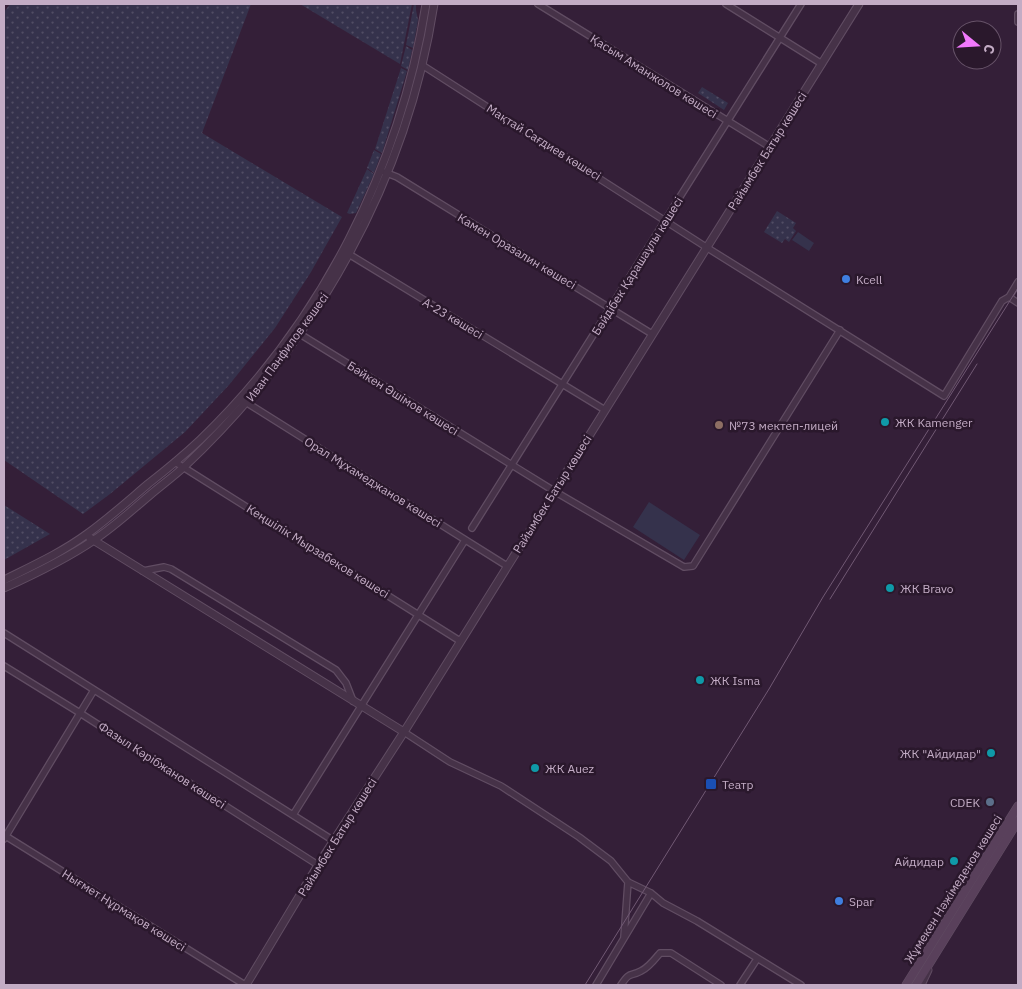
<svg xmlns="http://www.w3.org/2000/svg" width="1022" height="989" font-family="'IBM Plex Sans',sans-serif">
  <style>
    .green { fill: url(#green-dots) }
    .pitch { fill: #35324c }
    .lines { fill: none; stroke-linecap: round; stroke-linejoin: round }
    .minor-casing { stroke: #614d63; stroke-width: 8 }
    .tertiary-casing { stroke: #614d63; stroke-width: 9 }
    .secondary-casing { stroke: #614d63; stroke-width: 9 }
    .minor { stroke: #463248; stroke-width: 5.5 }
    .tertiary { stroke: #463248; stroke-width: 7 }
    .secondary { stroke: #59405b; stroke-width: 8 }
    .tram { stroke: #715974; stroke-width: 1 }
    .shop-dot { fill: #3f7fe0; stroke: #2a182c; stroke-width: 2 }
    .culture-dot { fill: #0f9aa8; stroke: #2a182c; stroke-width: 2 }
    .education-dot { fill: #8d6e63; stroke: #2a182c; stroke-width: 2 }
    .transit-dot { fill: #1a4fb4; stroke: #2a182c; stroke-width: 2 }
    .service-dot { fill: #5c6f8a; stroke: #2a182c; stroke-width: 2 }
    .labels { text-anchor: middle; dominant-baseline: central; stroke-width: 5; stroke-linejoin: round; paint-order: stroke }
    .street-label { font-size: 12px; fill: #c3acc5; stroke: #2a182c }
    .poi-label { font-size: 12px; fill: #c3acc5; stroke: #2a182c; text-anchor: start }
  </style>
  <defs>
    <pattern id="green-dots" width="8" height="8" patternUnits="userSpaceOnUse" patternTransform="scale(1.25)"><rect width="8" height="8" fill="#35324c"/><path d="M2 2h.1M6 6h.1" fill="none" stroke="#514d64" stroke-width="1.8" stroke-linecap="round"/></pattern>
  </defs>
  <rect width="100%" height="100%" fill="#341f38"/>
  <!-- green -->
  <path class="green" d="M 10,4 L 251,4 L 202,133 L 342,217 L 311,272 L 275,328 L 229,385 L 185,432 L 110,494 L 83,514 L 4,460 L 4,12 Z
    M 300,4 L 412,4 L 400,64 Z
    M 414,4 L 416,4 L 416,10 L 418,20 L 413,48 L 406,45 Z
    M 406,46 L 412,50 L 408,70 L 401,66 Z
    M 401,68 L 407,71 L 382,153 L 375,149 Z
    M 702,87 L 728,103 L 724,110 L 698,93 Z
    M 374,150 L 381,154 L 374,173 L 367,168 Z
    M 367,169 L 374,174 L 356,213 L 350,214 L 347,213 Z
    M 777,211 L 796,223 L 793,228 L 796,231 L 789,242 L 785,239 L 782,243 L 764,232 Z
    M 4,505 L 50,534 L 4,560 Z"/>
  <!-- pitch -->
  <path class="pitch" d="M 798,232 L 814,243 L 809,251 L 792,240 Z
    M 649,502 L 700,535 L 684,560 L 633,527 Z"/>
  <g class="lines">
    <defs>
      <path id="minor" d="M 538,4 L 770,147
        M 726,4 L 822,64
        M 1018,14 L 1018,22
        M 422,65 L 706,247 L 944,396 L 1002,301 L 1009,297 L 1018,282
        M 384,172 L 397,177 L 652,334
        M 347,253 L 605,410
        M 1009,297 L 1018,303
        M 295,331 L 554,491 L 684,567 L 693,566 L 840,330
        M 244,401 L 507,566
        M 175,462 L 460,641
        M 472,528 L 801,4
        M 143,571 L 164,567 L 171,569 L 336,670 L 346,683 L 353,701
        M 4,633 L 334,841
        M 4,666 L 80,713 L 318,865
        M 404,732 L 450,762 L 501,786 L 579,837 L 611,861 L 628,882 L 651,893 L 663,903 L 697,921 L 801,985
        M 293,815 L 465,540
        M 4,835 L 245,985
        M 4,839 L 94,690
        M 624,937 L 628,882
        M 596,985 L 651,893
        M 621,985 C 630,971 630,977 641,971 C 648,968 655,959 660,953 L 671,953 L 721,985
        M 740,985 L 757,959"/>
      <path id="tertiary" d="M 90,538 L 404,732
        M 4,580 C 32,566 61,553 87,534 C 108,519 128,501 148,484 C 166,470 184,455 200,440 C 321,324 400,168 426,4
        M 4,588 C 35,574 66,559 94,540 C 114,527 132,510 150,495 C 162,485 174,476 185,466 C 315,343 407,181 434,4
        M 246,985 L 318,865 L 404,732 L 859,4
        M 921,985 L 928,970"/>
      <path id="secondary" d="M 906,985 L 1018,806
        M 916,985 L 1018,821"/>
    </defs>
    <!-- minor casing -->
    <use href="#minor" class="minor-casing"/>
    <!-- tertiary casing -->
    <use href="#tertiary" class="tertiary-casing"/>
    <!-- secondary casing -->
    <use href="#secondary" class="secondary-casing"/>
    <!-- minor -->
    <use href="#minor" class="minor"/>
    <!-- tertiary -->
    <use href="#tertiary" class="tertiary"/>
    <!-- secondary -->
    <use href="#secondary" class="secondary"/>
    <!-- tram -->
    <path class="tram" d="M 830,599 L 977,364
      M 585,985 L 769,689 L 823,597 L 1018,288"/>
  </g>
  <!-- markers -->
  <g class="shop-dot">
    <circle cx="846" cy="279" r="5"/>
    <circle cx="839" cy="901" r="5"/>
  </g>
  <g class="culture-dot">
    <circle cx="885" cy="422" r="5"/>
    <circle cx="890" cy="588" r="5"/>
    <circle cx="700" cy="680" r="5"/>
    <circle cx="991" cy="753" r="5"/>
    <circle cx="535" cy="768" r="5"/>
    <circle cx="954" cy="861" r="5"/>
  </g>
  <circle class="education-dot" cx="719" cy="425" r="5"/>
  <rect class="transit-dot" x="705" y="778" width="12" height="12" rx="2.5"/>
  <circle class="service-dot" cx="990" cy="802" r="5"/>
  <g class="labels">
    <!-- street labels -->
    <g class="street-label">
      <text transform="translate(654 76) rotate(32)">Қасым Аманжолов көшесі</text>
      <text transform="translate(544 142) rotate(32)">Мақтай Сағдиев көшесі</text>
      <text transform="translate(767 151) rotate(-58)">Райымбек Батыр көшесі</text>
      <text transform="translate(517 251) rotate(31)">Камен Оразалин көшесі</text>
      <text transform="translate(637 266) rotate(-58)">Бәйдібек Қарашаұлы көшесі</text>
      <text transform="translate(453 318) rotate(31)">А-23 көшесі</text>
      <text transform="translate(287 347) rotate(-54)">Иван Панфилов көшесі</text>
      <text transform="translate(403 398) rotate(32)">Бәйкен Әшімов көшесі</text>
      <text transform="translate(373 482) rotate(32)">Орал Мұхамеджанов көшесі</text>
      <text transform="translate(552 494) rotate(-58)">Райымбек Батыр көшесі</text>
      <text transform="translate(318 551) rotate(32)">Кеңшілік Мырзабеков көшесі</text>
      <text transform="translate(162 765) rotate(33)">Фазыл Кәрібжанов көшесі</text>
      <text transform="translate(337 837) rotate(-58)">Райымбек Батыр көшесі</text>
      <text transform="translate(953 889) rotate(-58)">Жұмекен Нәжімеденов көшесі</text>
      <text transform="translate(124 910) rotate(32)">Нығмет Нұрмақов көшесі</text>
    </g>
    <!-- poi labels -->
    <g class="poi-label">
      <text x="856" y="279">Kcell</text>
      <text x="895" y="422">ЖК Kamenger</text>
      <text x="729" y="425">№73 мектеп-лицей</text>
      <text x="900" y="588">ЖК Bravo</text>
      <text x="710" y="680">ЖК Isma</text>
      <text x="981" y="753" text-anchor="end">ЖК "Айдидар"</text>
      <text x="545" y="768">ЖК Auez</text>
      <text x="722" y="784">Театр</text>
      <text x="980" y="802" text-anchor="end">CDEK</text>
      <text x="944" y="861" text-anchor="end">Айдидар</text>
      <text x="849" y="901">Spar</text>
    </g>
  </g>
  <!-- border -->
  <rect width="1022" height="989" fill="none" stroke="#c3acc5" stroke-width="10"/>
  <!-- north arrow -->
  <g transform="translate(977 45) rotate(108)"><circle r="24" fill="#2a182c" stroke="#675369"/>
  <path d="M0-4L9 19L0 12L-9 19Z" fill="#f279fd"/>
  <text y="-8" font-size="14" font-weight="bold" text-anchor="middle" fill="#c3acc5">С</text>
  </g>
</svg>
